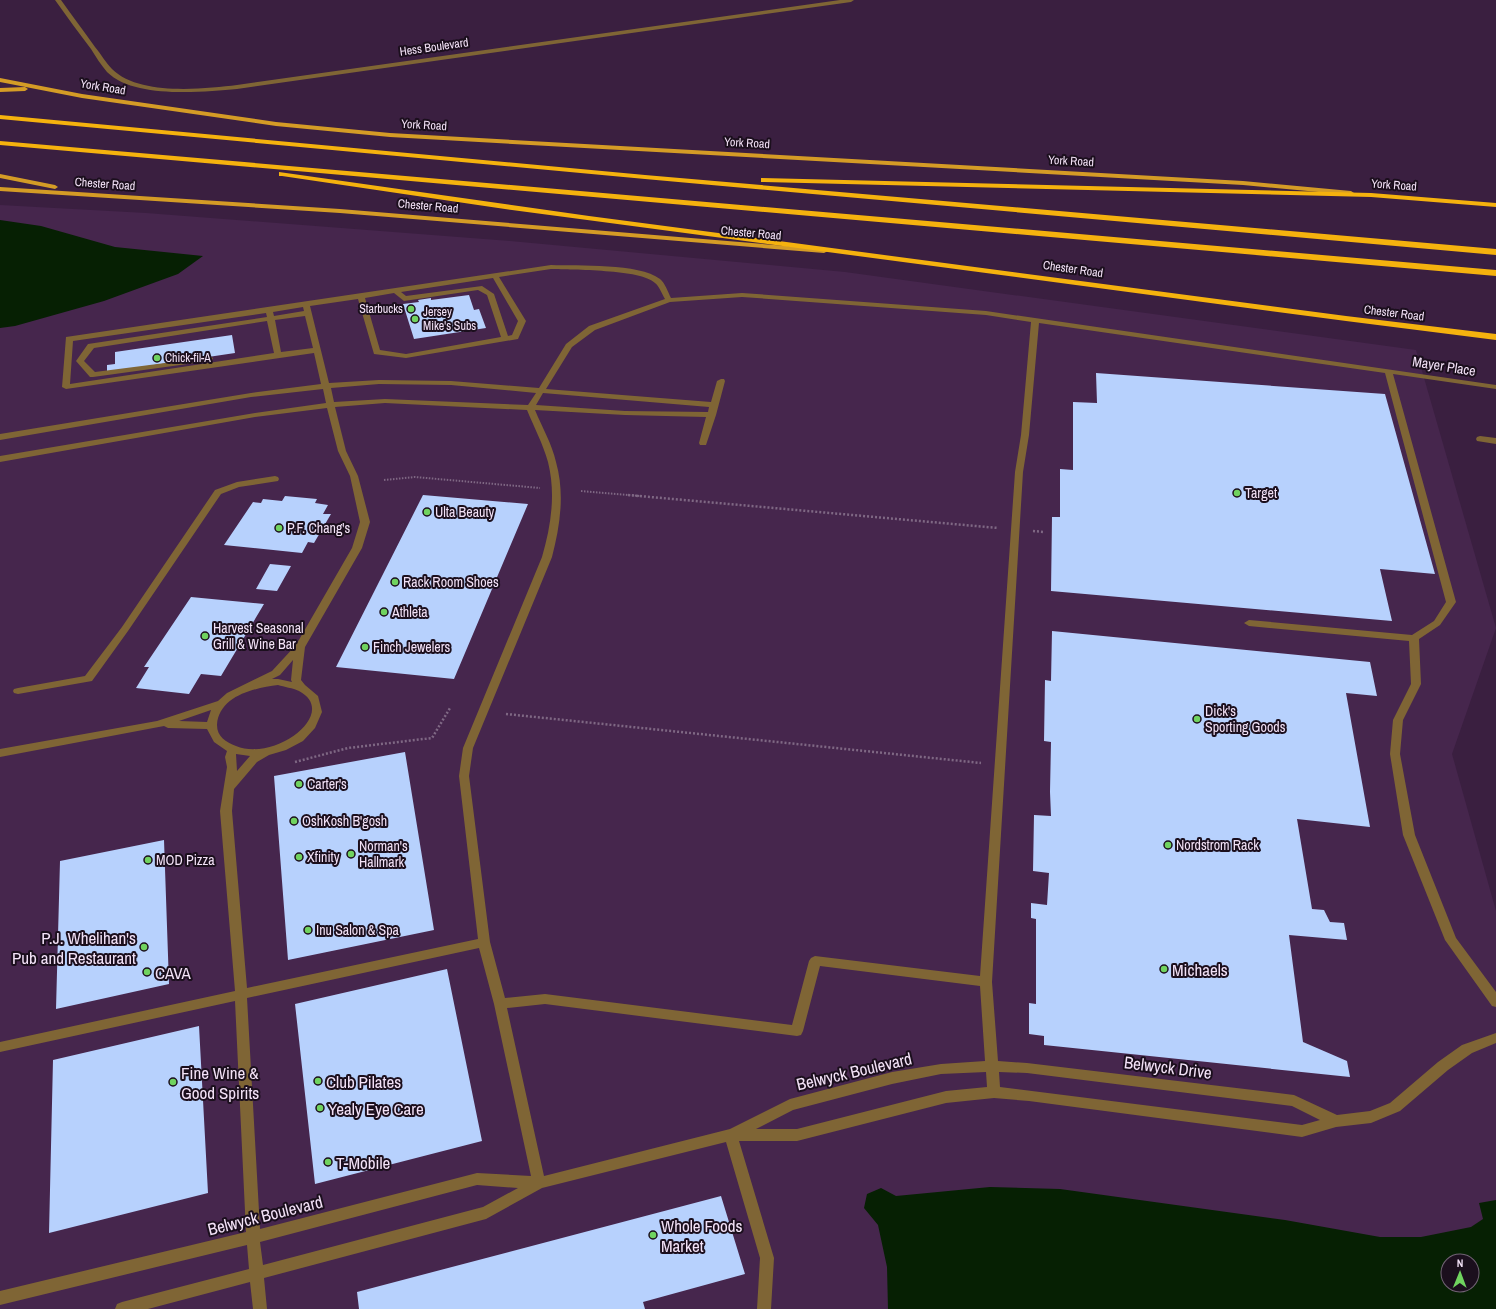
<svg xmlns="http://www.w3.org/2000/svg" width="1496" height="1309" font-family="'Archivo Narrow',sans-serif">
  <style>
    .built { fill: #46264d; fill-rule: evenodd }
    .water { fill: #062003; fill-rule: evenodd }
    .building { fill: #b7d1fd }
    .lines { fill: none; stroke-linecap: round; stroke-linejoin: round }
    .path-far1 { stroke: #7f6884; stroke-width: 2; stroke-dasharray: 1.5 1.5; stroke-linecap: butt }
    .path { stroke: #7f6884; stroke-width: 2.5; stroke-dasharray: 2 2; stroke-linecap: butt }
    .minor { fill: #7f6535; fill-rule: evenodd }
    .major { fill: #d49c26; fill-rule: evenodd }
    .highway { fill: #f5b20e; fill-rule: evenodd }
    .poi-dot { fill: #70d35f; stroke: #1b0f1d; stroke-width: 1.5 }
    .labels { text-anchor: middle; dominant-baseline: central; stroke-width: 4; stroke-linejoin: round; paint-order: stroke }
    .far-street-label { font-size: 12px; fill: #f3e2f7; stroke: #1b0f1d }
    .far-poi-label { font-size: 12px; fill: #f3e2f7; stroke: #1b0f1d; text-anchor: start }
    .street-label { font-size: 14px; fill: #f3e2f7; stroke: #1b0f1d }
    .poi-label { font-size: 14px; fill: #f3e2f7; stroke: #1b0f1d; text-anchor: start }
    .near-poi-label { font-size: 17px; fill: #f3e2f7; stroke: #1b0f1d; text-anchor: start }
    .near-street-label { font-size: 17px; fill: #f3e2f7; stroke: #1b0f1d }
  </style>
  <rect width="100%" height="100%" fill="#3a1f40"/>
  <!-- built -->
  <path class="built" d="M 0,205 L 146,213 L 510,241 L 845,272 L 1416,350 L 1496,628 L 1452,754 L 1496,911 L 1496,1309 L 0,1309 ZM 1448,1261 L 1472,1261 L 1472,1285 L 1448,1285 Z"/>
  <!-- water -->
  <path class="water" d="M 0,220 L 41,226 L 115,247 L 203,256 L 178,274 L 104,301 L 15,326 L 0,328 Z
    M 990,1187 L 1060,1189 L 1285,1220 L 1380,1237 L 1421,1237 L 1471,1227 L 1483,1219 L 1479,1203 L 1496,1200 L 1496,1309 L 888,1309 L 887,1267 L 878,1225 L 864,1208 L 867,1194 L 881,1188 L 896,1196 ZM 1448,1261 L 1472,1261 L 1472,1285 L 1448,1285 Z"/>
  <!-- building -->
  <path class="building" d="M 469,295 L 474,310 L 479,309 L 486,328 L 414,339 L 403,304 L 419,302 L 418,300 L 431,298 L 431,300 Z
    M 232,335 L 235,353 L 107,372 L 107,365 L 115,364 L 115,352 Z
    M 1096,373 L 1385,394 L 1435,574 L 1380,569 L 1392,621 L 1051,591 L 1052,517 L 1060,517 L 1060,469 L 1073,470 L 1073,402 L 1097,403 Z
    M 423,495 L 528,504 L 454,679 L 336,667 Z
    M 285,496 L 317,499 L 315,503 L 328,505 L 323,514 L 331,514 L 314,543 L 308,542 L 302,553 L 224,545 L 253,502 L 261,503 L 263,499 L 282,501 Z
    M 270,564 L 291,566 L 277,591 L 256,589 Z
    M 191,597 L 264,604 L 221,676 L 201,674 L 189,694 L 136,688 L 149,667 L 144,667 Z
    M 1052,631 L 1370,662 L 1377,696 L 1346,693 L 1370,827 L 1297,819 L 1312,909 L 1324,910 L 1330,922 L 1344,923 L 1347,940 L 1289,935 L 1303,1042 L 1347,1061 L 1350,1077 L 1044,1045 L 1044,1036 L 1029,1034 L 1029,1003 L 1036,1004 L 1036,919 L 1031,918 L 1031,903 L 1047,905 L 1049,873 L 1033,871 L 1034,815 L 1051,816 L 1050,792 L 1051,742 L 1044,741 L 1045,680 L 1051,681 Z
    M 405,752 L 434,930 L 288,960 L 274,776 Z
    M 164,840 L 169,984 L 56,1009 L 60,861 Z
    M 447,969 L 482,1141 L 315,1184 L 295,1004 Z
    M 199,1026 L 208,1193 L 49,1233 L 53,1060 Z
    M 721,1196 L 745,1274 L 643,1302 L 645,1309 L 359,1309 L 357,1292 Z"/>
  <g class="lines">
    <!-- path-far1 -->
    <path class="path-far1" d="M 384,480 L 415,477 L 540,488
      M 581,491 L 640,496"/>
    <!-- path -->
    <path class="path" d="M 628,495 L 998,528
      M 1033,531 L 1044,532
      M 506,714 L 981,763
      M 295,762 L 348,748 L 432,738 L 450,708"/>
    <!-- minor -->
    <path class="minor" d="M 55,0 L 61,0 C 72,16 84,31 95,47 C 101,54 106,63 112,69 C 139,96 203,89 237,85 L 840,0 L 854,0 L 851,2 L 237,89 C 202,92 134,99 107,72 C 101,65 96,57 91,49 C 79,33 67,17 55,0 Z
      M 551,265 C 578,266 639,263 660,279 C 665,283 668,292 671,298 L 742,293 L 986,311 L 1496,385 L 1496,389 L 1393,374 L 1456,602 L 1440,625 L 1419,639 L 1421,684 L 1403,720 L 1400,754 L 1415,835 L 1456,938 L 1496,992 L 1496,1007 L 1492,1006 L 1445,940 L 1403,835 L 1390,754 L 1393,720 L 1411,684 L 1409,641 L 1249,626 L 1244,623 L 1249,620 L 1412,635 L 1434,621 L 1446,602 L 1385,373 L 1039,323 L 1029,435 L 1023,472 L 992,982 L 998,1061 L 1027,1063 L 1294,1095 L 1337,1115 L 1370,1111 L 1390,1103 L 1438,1062 L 1462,1045 L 1496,1033 L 1496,1043 L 1472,1053 L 1448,1070 L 1400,1111 L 1371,1123 L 1336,1127 L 1302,1137 L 1029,1101 L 994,1098 L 946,1103 L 797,1141 L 739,1141 L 774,1258 L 771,1309 L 757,1309 L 760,1258 L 726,1142 L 542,1188 L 486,1219 L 264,1278 L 267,1309 L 253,1309 L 250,1282 L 148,1309 L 115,1309 L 117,1304 L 122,1302 L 249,1269 L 247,1245 L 0,1305 L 0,1291 L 246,1232 L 235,1001 L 0,1052 L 0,1042 L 235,991 L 220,811 L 227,767 L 225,757 L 227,751 L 214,742 L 207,729 L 168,728 L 164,726 L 0,757 L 0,749 L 157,721 L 218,701 L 227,693 L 272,671 L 296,645 L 352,548 L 360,522 L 350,476 L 338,451 L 327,408 L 255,417 L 0,462 L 0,456 L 255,413 L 326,403 L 323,389 L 251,397 L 0,440 L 0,434 L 251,393 L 321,384 L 314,353 L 66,389 L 62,387 L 66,337 ZM 551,269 C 572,270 641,269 655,283 C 659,286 662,294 665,299 L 589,326 L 566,344 L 539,388 L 451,381 L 379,380 L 329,383 L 310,306 L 358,299 L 374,354 L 406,358 L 518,339 L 526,321 L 499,277 ZM 493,278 L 518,321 L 512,335 L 508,336 L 494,294 L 482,286 L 406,296 L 401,292 ZM 478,290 L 487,295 L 501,337 L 406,354 L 380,350 L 365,298 L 394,293 L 404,301 ZM 742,297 L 986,315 L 1031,322 L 1021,435 L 1015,472 L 980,976 L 815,956 L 811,958 L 809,961 L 792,1025 L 545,994 L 505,998 L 490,942 L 469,776 L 473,748 L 552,557 C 560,526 565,494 556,462 C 552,444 542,427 535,410 L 625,415 L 706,417 L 699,443 L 700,445 L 706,445 L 716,415 L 725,381 L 724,379 L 721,379 L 717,381 L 711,402 L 546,389 L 572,347 L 595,330 L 670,302 ZM 303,307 L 304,311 L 274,316 L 273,312 ZM 266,313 L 267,317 L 88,344 L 76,361 L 90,377 L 93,377 L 209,361 L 213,359 L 212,357 L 95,372 L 84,361 L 94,348 L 267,321 L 274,353 L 70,384 L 73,341 ZM 305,316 L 313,348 L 281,352 L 275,320 ZM 379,384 L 451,385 L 536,393 L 528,405 L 385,399 L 334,402 L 331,388 ZM 543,393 L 709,407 L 708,412 L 625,411 L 536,405 ZM 385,403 L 527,410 C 534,427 543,444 548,462 C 556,494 551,526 542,557 L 463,748 L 459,776 L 478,939 L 247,988 L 232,811 L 234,789 L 257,762 L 269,755 L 286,750 L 303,741 L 315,728 L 322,712 L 318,696 L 305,685 L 301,680 L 305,647 L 362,548 L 370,522 L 358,476 L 346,451 L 335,407 ZM 293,660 L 291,680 L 292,682 L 278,679 L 272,679 L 280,675 ZM 278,685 C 284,687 293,688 299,691 C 340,713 275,762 236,746 C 226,742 217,737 217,725 C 219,696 254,688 278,685 ZM 211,710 L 207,722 L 179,721 ZM 236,754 L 250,756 L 237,771 ZM 479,948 L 494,1004 L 531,1176 L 477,1173 L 260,1229 L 247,998 ZM 820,966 L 980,986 L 985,1061 L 941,1064 L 892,1072 L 790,1099 L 730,1129 L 544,1176 L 507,1008 L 545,1004 L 797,1036 L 801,1035 L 803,1031 ZM 986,1072 L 987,1087 L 946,1091 L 797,1129 L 756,1129 L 793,1110 L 892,1084 L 941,1074 ZM 999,1072 L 1027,1073 L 1292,1106 L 1320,1120 L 1302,1125 L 1000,1087 ZM 477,1185 L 518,1188 L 483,1207 L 263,1265 L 260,1242 Z
      M 1480,436 L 1496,438 L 1496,444 L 1477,441 L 1476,439 L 1477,437 Z
      M 275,476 L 278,477 L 279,479 L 278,481 L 239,487 L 221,494 L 128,631 L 92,681 L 18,694 L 14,693 L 13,691 L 14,689 L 18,688 L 85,676 L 122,627 L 215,490 L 237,482 Z"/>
    <!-- major -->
    <path class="major" d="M 0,78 L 82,94 L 276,122 L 390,133 L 1243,181 L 1351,191 L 1354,193 L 1351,195 L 1243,185 L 390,137 L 276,126 L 82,98 L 0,82 Z
      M 0,88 L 25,87 L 28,89 L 25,91 L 0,92 Z
      M 0,174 L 55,185 L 58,187 L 55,189 L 0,178 Z
      M 0,187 L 340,209 L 824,249 L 828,251 L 824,253 L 340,213 L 0,191 Z"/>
    <!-- highway -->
    <path class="highway" d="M 0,115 L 645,175 L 1496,249 L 1496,255 L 645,179 L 0,119 Z
      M 0,141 L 1496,270 L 1496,276 L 0,145 Z
      M 279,172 L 589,216 L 1346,316 L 1496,334 L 1496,340 L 1346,321 L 512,210 L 282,176 L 279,176 Z
      M 761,178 L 1371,193 L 1496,203 L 1496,207 L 1371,197 L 764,182 L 761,182 Z"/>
  </g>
  <!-- markers -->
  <g class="poi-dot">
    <circle cx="411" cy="309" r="4"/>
    <circle cx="415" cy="319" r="4"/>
    <circle cx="157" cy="358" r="4"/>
    <circle cx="1237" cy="493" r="4"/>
    <circle cx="427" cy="512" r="4"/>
    <circle cx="279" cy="528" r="4"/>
    <circle cx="395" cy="582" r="4"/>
    <circle cx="384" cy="612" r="4"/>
    <circle cx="205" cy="636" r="4"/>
    <circle cx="365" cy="647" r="4"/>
    <circle cx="1197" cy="719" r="4"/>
    <circle cx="299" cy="784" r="4"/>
    <circle cx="294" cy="821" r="4"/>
    <circle cx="1168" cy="845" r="4"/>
    <circle cx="351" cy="854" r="4"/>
    <circle cx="299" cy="857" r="4"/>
    <circle cx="148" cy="860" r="4"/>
    <circle cx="308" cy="930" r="4"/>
    <circle cx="144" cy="947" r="4"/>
    <circle cx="1164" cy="969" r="4"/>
    <circle cx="147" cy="972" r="4"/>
    <circle cx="318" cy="1081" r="4"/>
    <circle cx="173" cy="1082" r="4"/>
    <circle cx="320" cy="1108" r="4"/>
    <circle cx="328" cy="1162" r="4"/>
    <circle cx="653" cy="1235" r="4"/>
  </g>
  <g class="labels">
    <!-- far-street labels -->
    <g class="far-street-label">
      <text transform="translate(434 47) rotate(-8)">Hess Boulevard</text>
      <text transform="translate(103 87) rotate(9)">York Road</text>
      <text transform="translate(424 125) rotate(3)">York Road</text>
      <text transform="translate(747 143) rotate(3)">York Road</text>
      <text transform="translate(1071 161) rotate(3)">York Road</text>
      <text transform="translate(105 184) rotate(4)">Chester Road</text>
      <text transform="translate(1394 185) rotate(4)">York Road</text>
      <text transform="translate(428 206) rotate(5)">Chester Road</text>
      <text transform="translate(751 233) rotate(5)">Chester Road</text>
      <text transform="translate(1073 269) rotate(8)">Chester Road</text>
      <text transform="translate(1394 313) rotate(7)">Chester Road</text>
    </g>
    <!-- far-poi labels -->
    <g class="far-poi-label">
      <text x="403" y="309" text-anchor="end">Starbucks</text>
      <text x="423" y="312">Jersey<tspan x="423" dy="14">Mike's Subs</tspan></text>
      <text x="165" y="358">Chick-fil-A</text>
    </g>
    <!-- street labels -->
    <g class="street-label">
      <text transform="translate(1444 366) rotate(9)">Mayer Place</text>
    </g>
    <!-- poi labels -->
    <g class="poi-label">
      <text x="1245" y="493">Target</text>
      <text x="435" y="512">Ulta Beauty</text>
      <text x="287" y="528">P.F. Chang's</text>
      <text x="403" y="582">Rack Room Shoes</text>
      <text x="392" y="612">Athleta</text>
      <text x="213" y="628">Harvest Seasonal<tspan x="213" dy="16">Grill &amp; Wine Bar</tspan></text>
      <text x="373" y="647">Finch Jewelers</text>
      <text x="1205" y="711">Dick's<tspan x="1205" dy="16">Sporting Goods</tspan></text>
      <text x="307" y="784">Carter's</text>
      <text x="302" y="821">OshKosh B'gosh</text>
      <text x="1176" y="845">Nordstrom Rack</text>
      <text x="359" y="846">Norman's<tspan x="359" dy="16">Hallmark</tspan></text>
      <text x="307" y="857">Xfinity</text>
      <text x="156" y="860">MOD Pizza</text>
      <text x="316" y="930">Inu Salon &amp; Spa</text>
    </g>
    <!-- near-poi labels -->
    <g class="near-poi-label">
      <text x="136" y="937" text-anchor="end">P.J. Whelihan's<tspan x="136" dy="20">Pub and Restaurant</tspan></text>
      <text x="1172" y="969">Michaels</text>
      <text x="155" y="972">CAVA</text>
      <text x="181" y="1072">Fine Wine &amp;<tspan x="181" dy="20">Good Spirits</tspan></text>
      <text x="326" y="1081">Club Pilates</text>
      <text x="328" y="1108">Yealy Eye Care</text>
      <text x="336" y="1162">T-Mobile</text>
      <text x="661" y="1225">Whole Foods<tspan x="661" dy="20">Market</tspan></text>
    </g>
    <!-- near-street labels -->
    <g class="near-street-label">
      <text transform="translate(1168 1067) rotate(7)">Belwyck Drive</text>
      <text transform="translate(854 1071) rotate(-13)">Belwyck Boulevard</text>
      <text transform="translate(265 1215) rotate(-14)">Belwyck Boulevard</text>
    </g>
  </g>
  <!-- north arrow -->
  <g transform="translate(1460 1273) rotate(1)"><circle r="19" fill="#1b0f1d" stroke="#716374"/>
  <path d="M0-3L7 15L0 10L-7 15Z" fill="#70d35f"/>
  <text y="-6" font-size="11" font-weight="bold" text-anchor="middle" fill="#f3e2f7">N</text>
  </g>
</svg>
